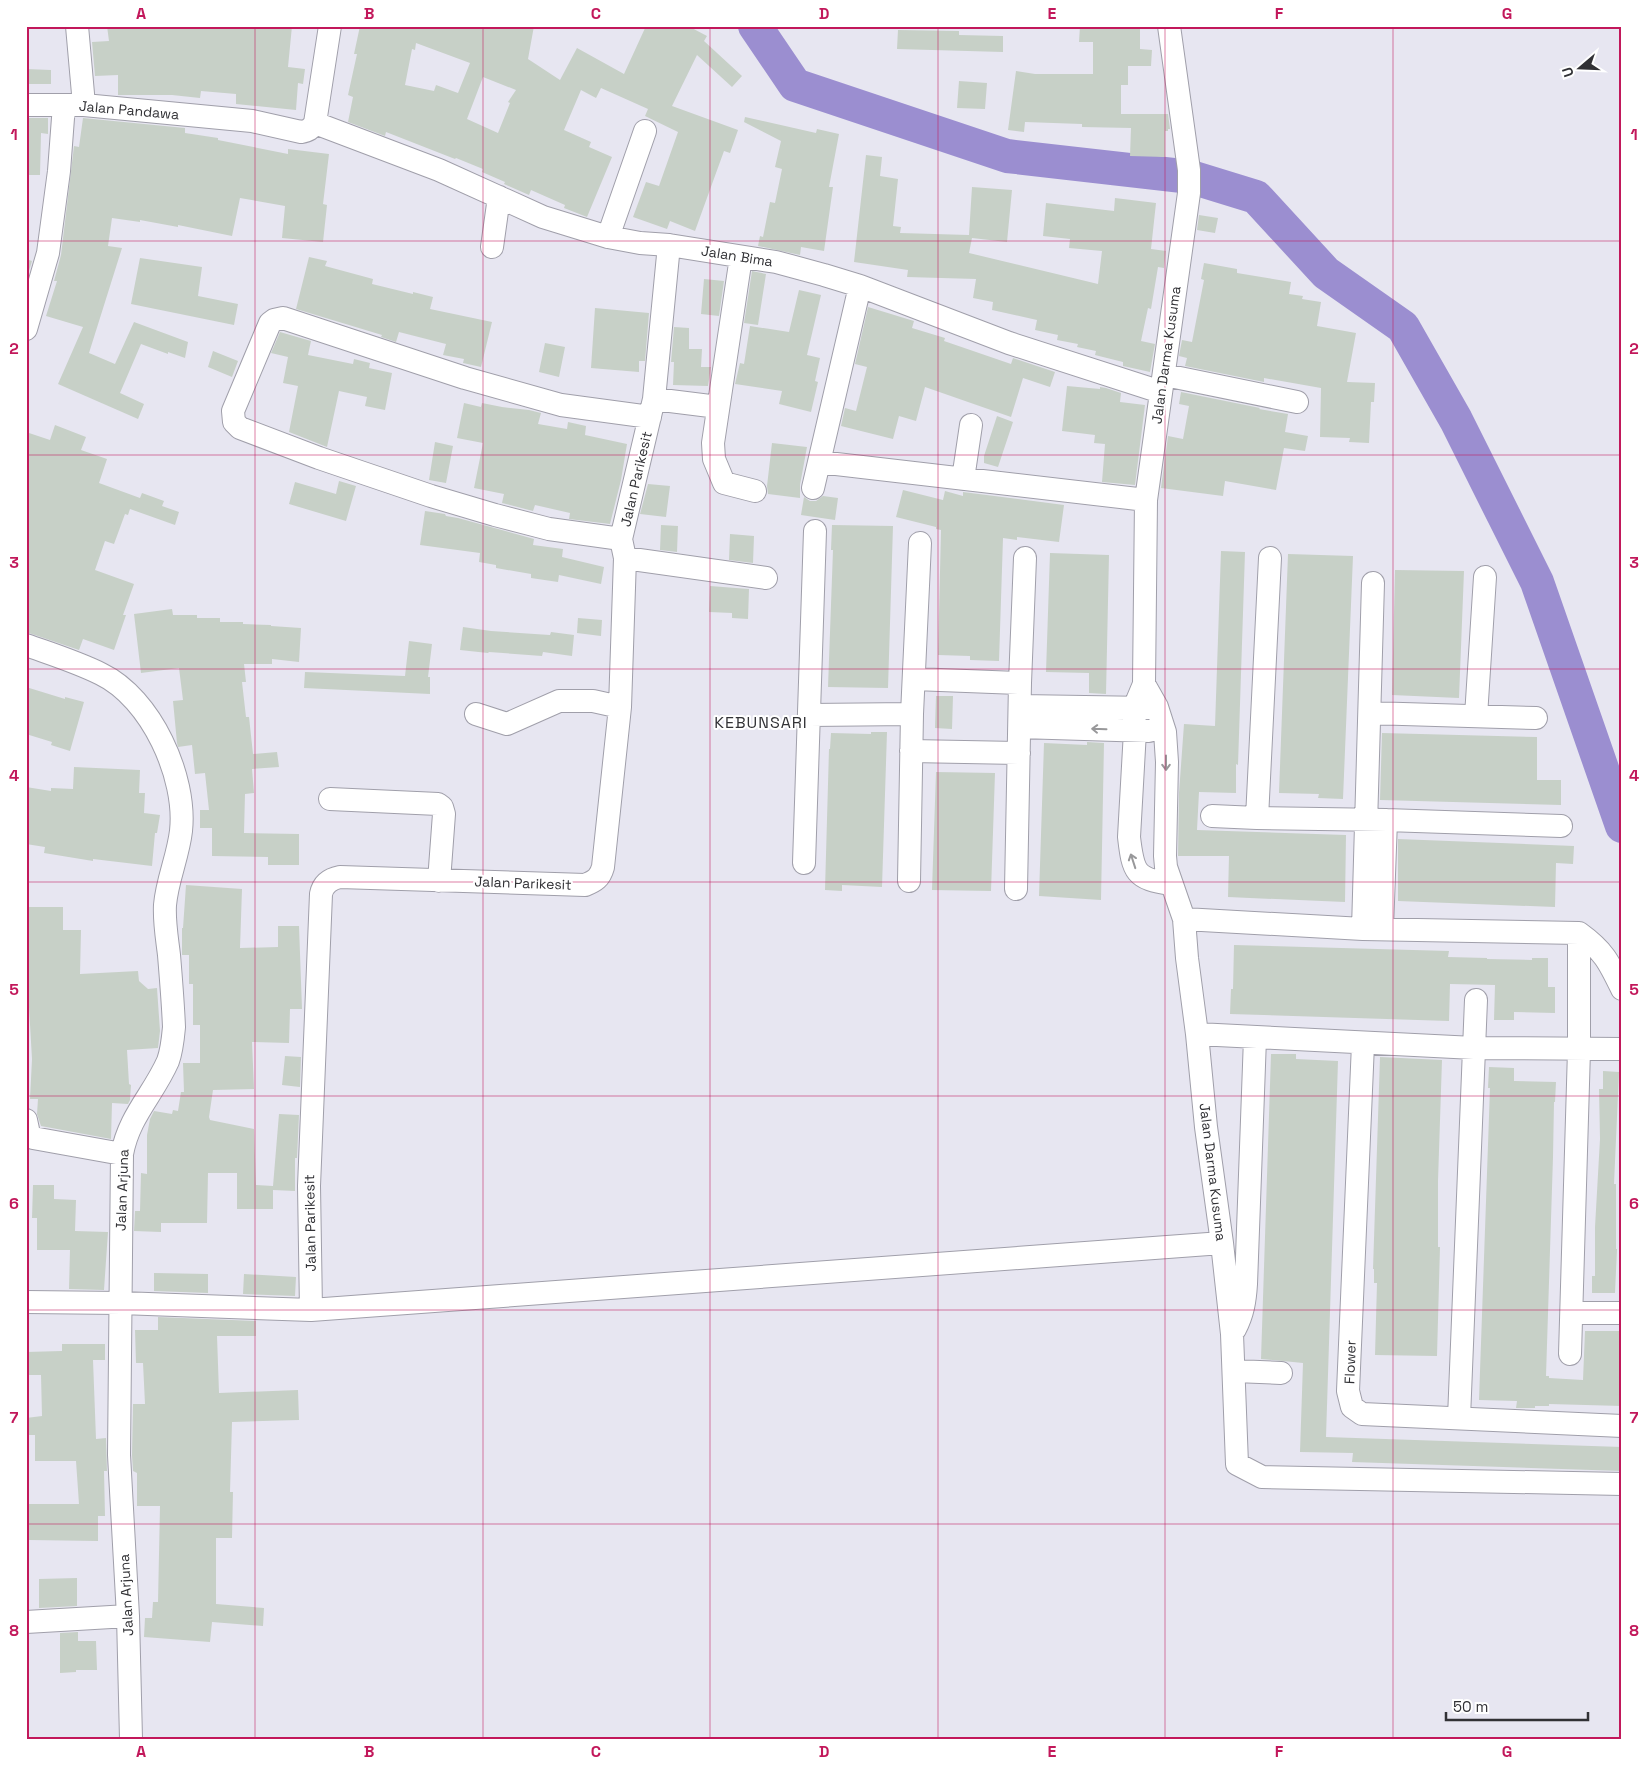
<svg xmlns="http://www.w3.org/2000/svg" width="1648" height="1765" font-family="'Space Grotesk',sans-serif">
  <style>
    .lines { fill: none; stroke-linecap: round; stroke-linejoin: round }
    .river { stroke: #9b8ed0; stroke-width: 34 }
    .building { fill: #c7d0c7; fill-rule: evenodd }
    .minor-casing { stroke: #a09faa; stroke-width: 24 }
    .minor { stroke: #fff; stroke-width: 22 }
    .oneway { stroke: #98989a }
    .grid { fill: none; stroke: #c2185b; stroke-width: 1; stroke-opacity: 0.55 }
    .labels { text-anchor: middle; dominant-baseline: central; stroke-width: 4; stroke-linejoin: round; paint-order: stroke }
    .street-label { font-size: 14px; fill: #313135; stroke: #fff }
    .quarter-label { font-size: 16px; letter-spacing: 1px; fill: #313135; stroke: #fff }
    .neatline { fill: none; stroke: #c2185b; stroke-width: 2 }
    .grid-label { font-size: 16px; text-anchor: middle; font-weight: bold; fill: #c2185b }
  </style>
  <rect width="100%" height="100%" fill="#e7e6f1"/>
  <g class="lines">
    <!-- river -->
    <path class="river" d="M 755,26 L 795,85 L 1007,156 L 1191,177 L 1256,197 L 1326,273 L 1403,327 L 1456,420 L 1537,582 L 1622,826"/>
  </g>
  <!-- building -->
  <path class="building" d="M 107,26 L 292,26 L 288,67 L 305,69 L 303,84 L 298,83 L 296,110 L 236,104 L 236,94 L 201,91 L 200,98 L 172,95 L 118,95 L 118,75 L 95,76 L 92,42 L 109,41 Z
    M 360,26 L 534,26 L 528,59 L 560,80 L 577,48 L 624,74 L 646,26 L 688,26 L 707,36 L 704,41 L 742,76 L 732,87 L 697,55 L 672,106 L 738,130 L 730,153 L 724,151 L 695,231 L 670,221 L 667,229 L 633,217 L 646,182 L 659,186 L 678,132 L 645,116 L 648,109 L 601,88 L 596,98 L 581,90 L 564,130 L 591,142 L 589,147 L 612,157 L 587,217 L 564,208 L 565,205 L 531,190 L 529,195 L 504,184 L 505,182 L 482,172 L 483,169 L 456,158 L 455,159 L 386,132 L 385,136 L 348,122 L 353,97 L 348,95 L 357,54 L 354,54 ZM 416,43 L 470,63 L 458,93 L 436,85 L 434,91 L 405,85 L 412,49 L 415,50 ZM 483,77 L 516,90 L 508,102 L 510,103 L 498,133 L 467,119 Z
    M 1080,26 L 1140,26 L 1140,49 L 1152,50 L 1151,66 L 1128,66 L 1128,85 L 1121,85 L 1121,114 L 1168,114 L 1170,129 L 1168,129 L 1168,131 L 1165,131 L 1165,157 L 1130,156 L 1131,128 L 1082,127 L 1082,124 L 1025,122 L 1024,132 L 1008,130 L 1016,71 L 1035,74 L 1093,74 L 1093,42 L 1079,42 Z
    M 898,30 L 959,31 L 959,35 L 1003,36 L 1003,52 L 897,49 Z
    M 26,69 L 51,70 L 51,84 L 26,84 Z
    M 959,81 L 987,83 L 985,109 L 957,108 Z
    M 745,117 L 816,133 L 817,129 L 839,134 L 829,187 L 833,187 L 824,251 L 801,247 L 800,255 L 758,246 L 760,236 L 763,237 L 770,202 L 775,203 L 782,169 L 775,167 L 781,141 L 744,122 Z
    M 26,118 L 48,118 L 48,134 L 41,133 L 40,175 L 26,175 Z
    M 83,118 L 185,128 L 185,133 L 218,138 L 218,140 L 288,154 L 288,149 L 329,154 L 323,204 L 327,205 L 323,242 L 282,238 L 285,206 L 240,198 L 232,236 L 178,225 L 178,227 L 140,220 L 140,222 L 112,218 L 108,246 L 122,248 L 89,353 L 115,364 L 134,322 L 188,342 L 185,358 L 168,352 L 168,354 L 141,344 L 120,393 L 144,404 L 138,419 L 58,384 L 83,327 L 46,316 L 57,281 L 54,281 L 61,255 L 74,146 L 79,147 Z
    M 866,155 L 882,157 L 880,176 L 898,179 L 893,226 L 901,227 L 900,233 L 969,235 L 972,187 L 1012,190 L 1007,242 L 972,238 L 969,253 L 1098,284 L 1102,251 L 1069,248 L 1070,239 L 1043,236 L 1046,203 L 1114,211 L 1115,198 L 1156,203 L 1151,249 L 1166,251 L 1164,268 L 1158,267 L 1151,309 L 1148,308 L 1141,341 L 1155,344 L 1150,372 L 1123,366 L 1123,362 L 1095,355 L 1096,351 L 1077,347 L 1078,344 L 1057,340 L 1058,335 L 1035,330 L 1037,320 L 992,310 L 993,302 L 973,298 L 976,279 L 907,277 L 908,270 L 854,262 Z
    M 1199,215 L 1218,218 L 1215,233 L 1197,230 Z
    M 309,257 L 327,261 L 325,266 L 373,279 L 372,284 L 413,294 L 413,292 L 433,297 L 430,309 L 492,322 L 481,367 L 463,363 L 464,359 L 443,355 L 446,344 L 399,332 L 396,342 L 381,337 L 382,335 L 296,309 Z
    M 140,258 L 202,267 L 198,296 L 238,304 L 234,325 L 131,304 Z
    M 26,259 L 32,261 L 28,274 L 26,274 Z
    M 1204,263 L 1237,269 L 1237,273 L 1291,282 L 1289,294 L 1303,296 L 1302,299 L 1321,302 L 1317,326 L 1356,333 L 1347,382 L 1375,383 L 1374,402 L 1371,402 L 1369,443 L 1349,442 L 1350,438 L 1320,437 L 1321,388 L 1264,378 L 1264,382 L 1185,366 L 1187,358 L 1179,356 L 1182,340 L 1192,342 L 1204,280 L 1201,279 Z
    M 752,271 L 766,274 L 758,325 L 744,323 Z
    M 704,279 L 724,281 L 719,316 L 701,314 Z
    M 799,290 L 821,295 L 807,355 L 820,358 L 815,381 L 818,382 L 811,412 L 779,404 L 782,391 L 735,384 L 740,363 L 744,364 L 750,326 L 789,332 Z
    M 868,307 L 914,321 L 912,328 L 945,338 L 944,341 L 1011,364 L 1013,358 L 1055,372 L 1050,387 L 1023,378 L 1011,417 L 925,387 L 916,421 L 899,416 L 893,439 L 841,426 L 845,408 L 856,411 L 867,367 L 855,364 Z
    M 595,308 L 649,313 L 645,361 L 639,361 L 639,372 L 591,368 Z
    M 674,327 L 689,328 L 689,349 L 702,349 L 701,367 L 711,367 L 708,386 L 673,385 L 674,362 L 671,362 Z
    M 280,332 L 311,341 L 308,355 L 353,364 L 354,359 L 370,363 L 369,368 L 392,373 L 385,410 L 365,406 L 367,397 L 339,391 L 327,447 L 289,432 L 298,386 L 283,383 L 288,357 L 271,353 Z
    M 545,343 L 565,347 L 559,377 L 539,372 Z
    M 213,351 L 238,361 L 232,377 L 208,367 Z
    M 1067,386 L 1100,389 L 1100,387 L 1106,388 L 1121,393 L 1120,402 L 1145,405 L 1135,485 L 1102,482 L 1105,444 L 1094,443 L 1095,435 L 1062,431 Z
    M 1181,392 L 1260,408 L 1259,409 L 1288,414 L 1285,432 L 1308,436 L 1305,451 L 1284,448 L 1276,490 L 1225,481 L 1223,496 L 1161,488 L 1168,436 L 1183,439 L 1189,406 L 1179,404 Z
    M 464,403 L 481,407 L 482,403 L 502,407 L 529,410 L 541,413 L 538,424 L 567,429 L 568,422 L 586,426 L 585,435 L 627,444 L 621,480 L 610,524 L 569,519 L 570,513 L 535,505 L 533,511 L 502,503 L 504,494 L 474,488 L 483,443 L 457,438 Z
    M 997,416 L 1013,422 L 998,467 L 984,463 L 984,456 Z
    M 55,425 L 86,437 L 81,450 L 107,459 L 99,483 L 140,498 L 142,493 L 164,501 L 162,506 L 179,512 L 175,525 L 130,509 L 128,515 L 125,514 L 114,544 L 105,541 L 95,570 L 134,584 L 123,615 L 126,615 L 114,650 L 83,639 L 79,650 L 26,632 L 26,432 L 50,440 Z
    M 435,442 L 453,446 L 446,483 L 429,480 Z
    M 772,443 L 807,447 L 800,485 L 800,498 L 768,494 L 767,486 Z
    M 339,481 L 356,486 L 346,521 L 289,504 L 295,482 L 336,494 Z
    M 648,484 L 670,486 L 666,517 L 640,514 Z
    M 903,490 L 943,500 L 945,491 L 963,496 L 963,492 L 1064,505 L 1059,542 L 1017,537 L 1017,540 L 1003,538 L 999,661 L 970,660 L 970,656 L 938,655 L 941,530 L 936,529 L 936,527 L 896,517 Z
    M 823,496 L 838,498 L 835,520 L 801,515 L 804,497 L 810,501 L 816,501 Z
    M 425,511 L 445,514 L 446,516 L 458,518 L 534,539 L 533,545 L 563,549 L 562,557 L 604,567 L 601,584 L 559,575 L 558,582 L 531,578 L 531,574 L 496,568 L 496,565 L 479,562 L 480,553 L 420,545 Z
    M 661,525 L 678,526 L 677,552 L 660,550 Z
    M 832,525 L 893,526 L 888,688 L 828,687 L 833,550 L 831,550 Z
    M 730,534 L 754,536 L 753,563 L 729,560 Z
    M 1221,551 L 1245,552 L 1238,765 L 1236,764 L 1236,793 L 1199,792 L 1197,830 L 1346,835 L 1345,902 L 1228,897 L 1229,856 L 1178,856 L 1179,793 L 1184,724 L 1215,726 Z
    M 1050,553 L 1109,555 L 1106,694 L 1089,693 L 1089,673 L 1046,672 Z
    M 1288,554 L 1353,556 L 1343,799 L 1318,798 L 1319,794 L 1279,793 Z
    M 1395,570 L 1464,571 L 1459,698 L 1392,695 Z
    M 710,586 L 749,589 L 748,619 L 732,618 L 732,613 L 709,612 Z
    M 172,609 L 173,615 L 197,615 L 197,618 L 220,618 L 220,622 L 243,622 L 243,624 L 271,625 L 271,626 L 301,628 L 299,662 L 272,659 L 272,664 L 244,664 L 246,682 L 242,682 L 246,717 L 249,717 L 253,754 L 277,752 L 279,767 L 252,769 L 254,793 L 245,794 L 244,833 L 299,834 L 299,865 L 268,865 L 268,857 L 212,856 L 212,828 L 200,828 L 200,810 L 209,810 L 205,773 L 195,774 L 192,745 L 178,747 L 177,743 L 173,701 L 183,700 L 179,668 L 141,673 L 134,614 Z
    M 578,618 L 602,620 L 601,636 L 577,633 Z
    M 463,627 L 491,631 L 550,635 L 551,632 L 574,635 L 572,656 L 543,652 L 542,656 L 489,652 L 488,653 L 460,650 Z
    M 409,641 L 432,644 L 428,677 L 430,677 L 430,694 L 304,688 L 305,672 L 405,676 Z
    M 26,687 L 65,699 L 65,697 L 84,702 L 70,751 L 51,745 L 52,742 L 26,734 Z
    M 936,696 L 953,696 L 952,729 L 935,728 Z
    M 871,732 L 887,732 L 882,887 L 842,885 L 842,891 L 825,890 L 829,749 L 830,749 L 831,733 L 871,734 Z
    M 1382,733 L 1537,737 L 1537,780 L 1561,780 L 1561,805 L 1380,800 Z
    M 1087,742 L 1104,743 L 1101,900 L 1039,896 L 1044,743 L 1087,745 Z
    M 74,767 L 140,770 L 139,793 L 145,793 L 144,813 L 160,815 L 157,833 L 155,833 L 152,866 L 93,859 L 93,861 L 44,853 L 45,847 L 26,844 L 26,787 L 51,791 L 51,788 L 73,789 Z
    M 936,772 L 995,773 L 991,891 L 932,890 Z
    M 1398,839 L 1574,846 L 1573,864 L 1556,863 L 1555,907 L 1398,901 Z
    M 186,885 L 242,889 L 240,948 L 278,947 L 278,926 L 299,926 L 302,1009 L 290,1009 L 289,1043 L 252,1042 L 254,1089 L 213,1090 L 209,1117 L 210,1120 L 254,1129 L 256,1185 L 273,1186 L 279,1114 L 299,1115 L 297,1158 L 295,1158 L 295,1191 L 273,1190 L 273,1209 L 237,1209 L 237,1173 L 208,1173 L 207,1223 L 161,1223 L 161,1232 L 134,1231 L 135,1211 L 140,1211 L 141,1173 L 147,1174 L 147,1135 L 150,1119 L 154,1111 L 172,1114 L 173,1110 L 178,1111 L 181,1092 L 184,1092 L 183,1063 L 200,1063 L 200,1025 L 193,1025 L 193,984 L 189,984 L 189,955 L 182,955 L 182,928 L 183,928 Z
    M 26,907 L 63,907 L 63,930 L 81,930 L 80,974 L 138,971 L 139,981 L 148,989 L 157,988 L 160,1031 L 158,1048 L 127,1050 L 129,1084 L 131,1085 L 130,1100 L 128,1104 L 112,1103 L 111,1139 L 41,1126 L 37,1114 L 38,1099 L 30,1099 L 32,1059 L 28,990 L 26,990 Z
    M 1234,945 L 1449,951 L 1448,957 L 1487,958 L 1487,959 L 1532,960 L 1532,958 L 1548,958 L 1548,987 L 1555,987 L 1555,1013 L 1514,1012 L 1514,1020 L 1494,1020 L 1495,985 L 1450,984 L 1449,1021 L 1230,1014 L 1231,989 L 1233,989 Z
    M 1271,1054 L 1296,1054 L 1296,1059 L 1338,1061 L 1326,1437 L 1622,1447 L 1622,1471 L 1352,1462 L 1353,1453 L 1300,1452 L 1303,1363 L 1261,1359 Z
    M 285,1056 L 301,1057 L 300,1087 L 282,1085 Z
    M 1380,1057 L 1442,1060 L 1438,1181 L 1438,1247 L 1440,1247 L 1437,1356 L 1375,1355 L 1377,1283 L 1374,1283 L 1374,1269 L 1373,1269 Z
    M 1489,1067 L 1514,1068 L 1514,1081 L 1556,1082 L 1555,1102 L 1554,1102 L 1553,1157 L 1546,1376 L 1549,1376 L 1549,1378 L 1583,1380 L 1585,1331 L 1622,1331 L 1622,1406 L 1549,1404 L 1549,1406 L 1535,1406 L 1535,1408 L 1516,1408 L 1517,1401 L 1479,1400 L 1490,1088 L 1488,1088 Z
    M 1603,1071 L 1619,1072 L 1614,1184 L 1616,1184 L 1616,1249 L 1617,1249 L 1615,1293 L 1592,1293 L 1592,1276 L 1595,1276 L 1595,1227 L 1600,1139 L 1599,1089 L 1603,1089 Z
    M 33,1185 L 54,1185 L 54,1199 L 76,1200 L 75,1231 L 108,1232 L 104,1290 L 69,1289 L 70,1250 L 37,1250 L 37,1218 L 32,1218 Z
    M 154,1273 L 208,1274 L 208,1293 L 154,1291 Z
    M 244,1274 L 296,1277 L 295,1296 L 243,1294 Z
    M 158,1317 L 256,1321 L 256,1336 L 217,1336 L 219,1393 L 298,1390 L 299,1420 L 232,1422 L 230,1492 L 233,1492 L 232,1538 L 216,1538 L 216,1604 L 264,1608 L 263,1626 L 212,1622 L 210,1642 L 144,1637 L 145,1618 L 152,1618 L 153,1602 L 158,1602 L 160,1506 L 137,1506 L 137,1473 L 133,1471 L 132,1455 L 133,1404 L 145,1404 L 143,1363 L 136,1363 L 135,1330 L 158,1330 Z
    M 62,1344 L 105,1344 L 105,1360 L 93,1360 L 96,1439 L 106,1438 L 107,1471 L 104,1471 L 105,1516 L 98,1516 L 98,1541 L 29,1540 L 29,1521 L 26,1521 L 26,1504 L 79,1504 L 76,1461 L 35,1461 L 35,1435 L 26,1435 L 26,1418 L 42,1416 L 41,1375 L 26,1375 L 26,1352 L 62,1351 Z
    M 77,1578 L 77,1606 L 39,1608 L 39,1579 Z
    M 78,1632 L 78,1641 L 96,1641 L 97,1670 L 76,1670 L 76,1672 L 60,1673 L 60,1633 Z"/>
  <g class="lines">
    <defs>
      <path id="minor" d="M 77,26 L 84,105
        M 1169,26 L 1189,170 L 1189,193 L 1146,500 L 1144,684 L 1134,708 L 1135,731 L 1129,837 C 1133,872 1135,879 1171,884
        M 26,105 L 84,105 L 252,121 L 301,132 C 308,131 311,129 315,123 L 330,26
        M 315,123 L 439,170 L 543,217 L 608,237 L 640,243 L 669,245 L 776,262 L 824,275 L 860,286 L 1009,343 L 1161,392
        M 608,237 L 645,131
        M 492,247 L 499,197
        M 741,257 L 713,443 L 714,459 L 724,483 L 755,491
        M 26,329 L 48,253 L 59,171 L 63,118 L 64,111 L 71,105
        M 1165,375 L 1297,402
        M 654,399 L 718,407
        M 819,462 L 1146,500
        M 963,479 L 971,425
        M 813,488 L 860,286
        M 621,539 L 549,529 L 495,515 L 431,496 L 319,458 L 240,428 L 234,422 L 233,411 L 270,323 L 274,320 L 283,318 L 465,378 L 561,405 L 650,417
        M 625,558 L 766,578
        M 1270,558 L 1257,818 L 1386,820 L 1561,826
        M 26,645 C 51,654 77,662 101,674 C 151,698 187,777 181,831 C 178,857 167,880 165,905 C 164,922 167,938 169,955 C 171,979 173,1003 174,1027 C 173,1038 172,1050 168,1061 C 153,1095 129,1116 122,1154 L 119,1455 L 128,1616 L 131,1739
        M 914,679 L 1020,683
        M 1144,684 L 1157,707 L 1165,732 L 1167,762 L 1165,856 L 1166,867 L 1184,919 L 1187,958 L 1197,1034 L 1206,1127 L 1222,1243 L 1232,1334 L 1237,1464 L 1262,1477 L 1622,1484
        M 1020,706 L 1149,708
        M 1370,713 L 1536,718
        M 476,714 L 507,724 L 559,701 L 593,701 L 620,707
        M 809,715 L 912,714
        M 1476,716 L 1485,577
        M 1020,727 L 1149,731
        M 911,751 L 1019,753
        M 330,799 L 438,804 L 442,807 L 444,814 L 439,881
        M 1212,816 L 1257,818
        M 804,863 L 815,531
        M 909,881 L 912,714 L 920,543
        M 1016,889 L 1020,683 L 1025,558
        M 1184,919 L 1363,929 L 1579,933 C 1604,951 1609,962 1622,989
        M 1363,929 L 1373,583
        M 1382,929 L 1386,820
        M 1197,1034 L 1474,1048 L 1622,1049
        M 1363,1044 L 1348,1391 L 1352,1407 L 1362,1414 L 1622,1426
        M 26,1120 L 29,1134 L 33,1138 L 122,1154
        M 26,1302 L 121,1303 L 311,1310 L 1222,1243
        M 311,1310 L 309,1186 L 321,894 C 323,884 330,879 340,877 L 585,885 C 595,881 600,878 603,867 L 620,707 L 625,558 L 621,539 L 654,399 L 669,245
        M 1572,1313 L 1622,1313
        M 1235,1329 C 1243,1314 1245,1300 1246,1284 L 1255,1038
        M 1570,1354 L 1579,1050 L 1579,933
        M 1235,1371 L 1281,1373
        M 1459,1418 L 1476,1000
        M 26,1622 L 128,1616"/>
    </defs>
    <!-- minor casing -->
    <use href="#minor" class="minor-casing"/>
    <!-- minor -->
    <use href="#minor" class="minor"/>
  </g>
  <!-- one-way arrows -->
  <defs><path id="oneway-shaft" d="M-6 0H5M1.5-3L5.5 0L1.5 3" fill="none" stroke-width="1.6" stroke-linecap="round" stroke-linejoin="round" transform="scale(1.25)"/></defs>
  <g class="oneway">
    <use href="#oneway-shaft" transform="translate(1099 729) rotate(-178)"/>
    <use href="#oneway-shaft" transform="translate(1166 763) rotate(90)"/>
    <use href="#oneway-shaft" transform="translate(1133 861) rotate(-108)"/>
  </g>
  <!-- grid -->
  <path class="grid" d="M 255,26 L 255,1739M 483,26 L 483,1739M 710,26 L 710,1739M 938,26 L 938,1739M 1165,26 L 1165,1739M 1393,26 L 1393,1739M 26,241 L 1622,241M 26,455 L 1622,455M 26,669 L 1622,669M 26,882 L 1622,882M 26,1096 L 1622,1096M 26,1310 L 1622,1310M 26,1524 L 1622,1524"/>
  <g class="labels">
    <!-- street labels -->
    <g class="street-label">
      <text transform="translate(129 110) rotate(5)">Jalan Pandawa</text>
      <text transform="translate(737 256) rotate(9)">Jalan Bima</text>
      <text transform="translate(1166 355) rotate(-82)">Jalan Darma Kusuma</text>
      <text transform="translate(636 479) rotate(-77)">Jalan Parikesit</text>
      <text transform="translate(523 883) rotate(2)">Jalan Parikesit</text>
      <text transform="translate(1213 1172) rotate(83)">Jalan Darma Kusuma</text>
      <text transform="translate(122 1190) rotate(-88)">Jalan Arjuna</text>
      <text transform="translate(310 1223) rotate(-91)">Jalan Parikesit</text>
      <text transform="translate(1350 1362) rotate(-88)">Flower</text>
      <text transform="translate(126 1595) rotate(-93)">Jalan Arjuna</text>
    </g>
    <!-- quarter labels -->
    <g class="quarter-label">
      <text x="761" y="722">KEBUNSARI</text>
    </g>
  </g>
  <!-- border -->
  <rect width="1648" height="1765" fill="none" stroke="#ffffff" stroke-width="55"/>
  <!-- north arrow -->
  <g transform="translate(1580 68) rotate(251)" stroke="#ffffff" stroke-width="4" paint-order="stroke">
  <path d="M0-4L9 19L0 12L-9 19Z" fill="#313135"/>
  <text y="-8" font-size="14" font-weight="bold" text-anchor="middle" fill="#313135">U</text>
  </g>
  <!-- scale -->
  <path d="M1446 1712v8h142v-8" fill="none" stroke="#313135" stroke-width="2.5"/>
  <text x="1453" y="1712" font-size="15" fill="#313135" stroke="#ffffff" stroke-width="4" paint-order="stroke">50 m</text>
  <rect x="28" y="28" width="1592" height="1710" class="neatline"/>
  <g class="grid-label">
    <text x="141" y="19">A</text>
    <text x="369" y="19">B</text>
    <text x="596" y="19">C</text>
    <text x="824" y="19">D</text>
    <text x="1052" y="19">E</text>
    <text x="1279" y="19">F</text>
    <text x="1507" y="19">G</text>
    <text x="14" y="140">1</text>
    <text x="1634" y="140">1</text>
    <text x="14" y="354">2</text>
    <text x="1634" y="354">2</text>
    <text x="14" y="568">3</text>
    <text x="1634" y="568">3</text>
    <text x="14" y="781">4</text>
    <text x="1634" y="781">4</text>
    <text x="14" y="995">5</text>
    <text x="1634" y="995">5</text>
    <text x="14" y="1209">6</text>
    <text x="1634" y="1209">6</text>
    <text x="14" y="1423">7</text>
    <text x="1634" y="1423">7</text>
    <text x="14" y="1636">8</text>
    <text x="1634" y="1636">8</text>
    <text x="141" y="1757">A</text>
    <text x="369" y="1757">B</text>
    <text x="596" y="1757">C</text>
    <text x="824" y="1757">D</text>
    <text x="1052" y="1757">E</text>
    <text x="1279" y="1757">F</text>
    <text x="1507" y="1757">G</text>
  </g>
</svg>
